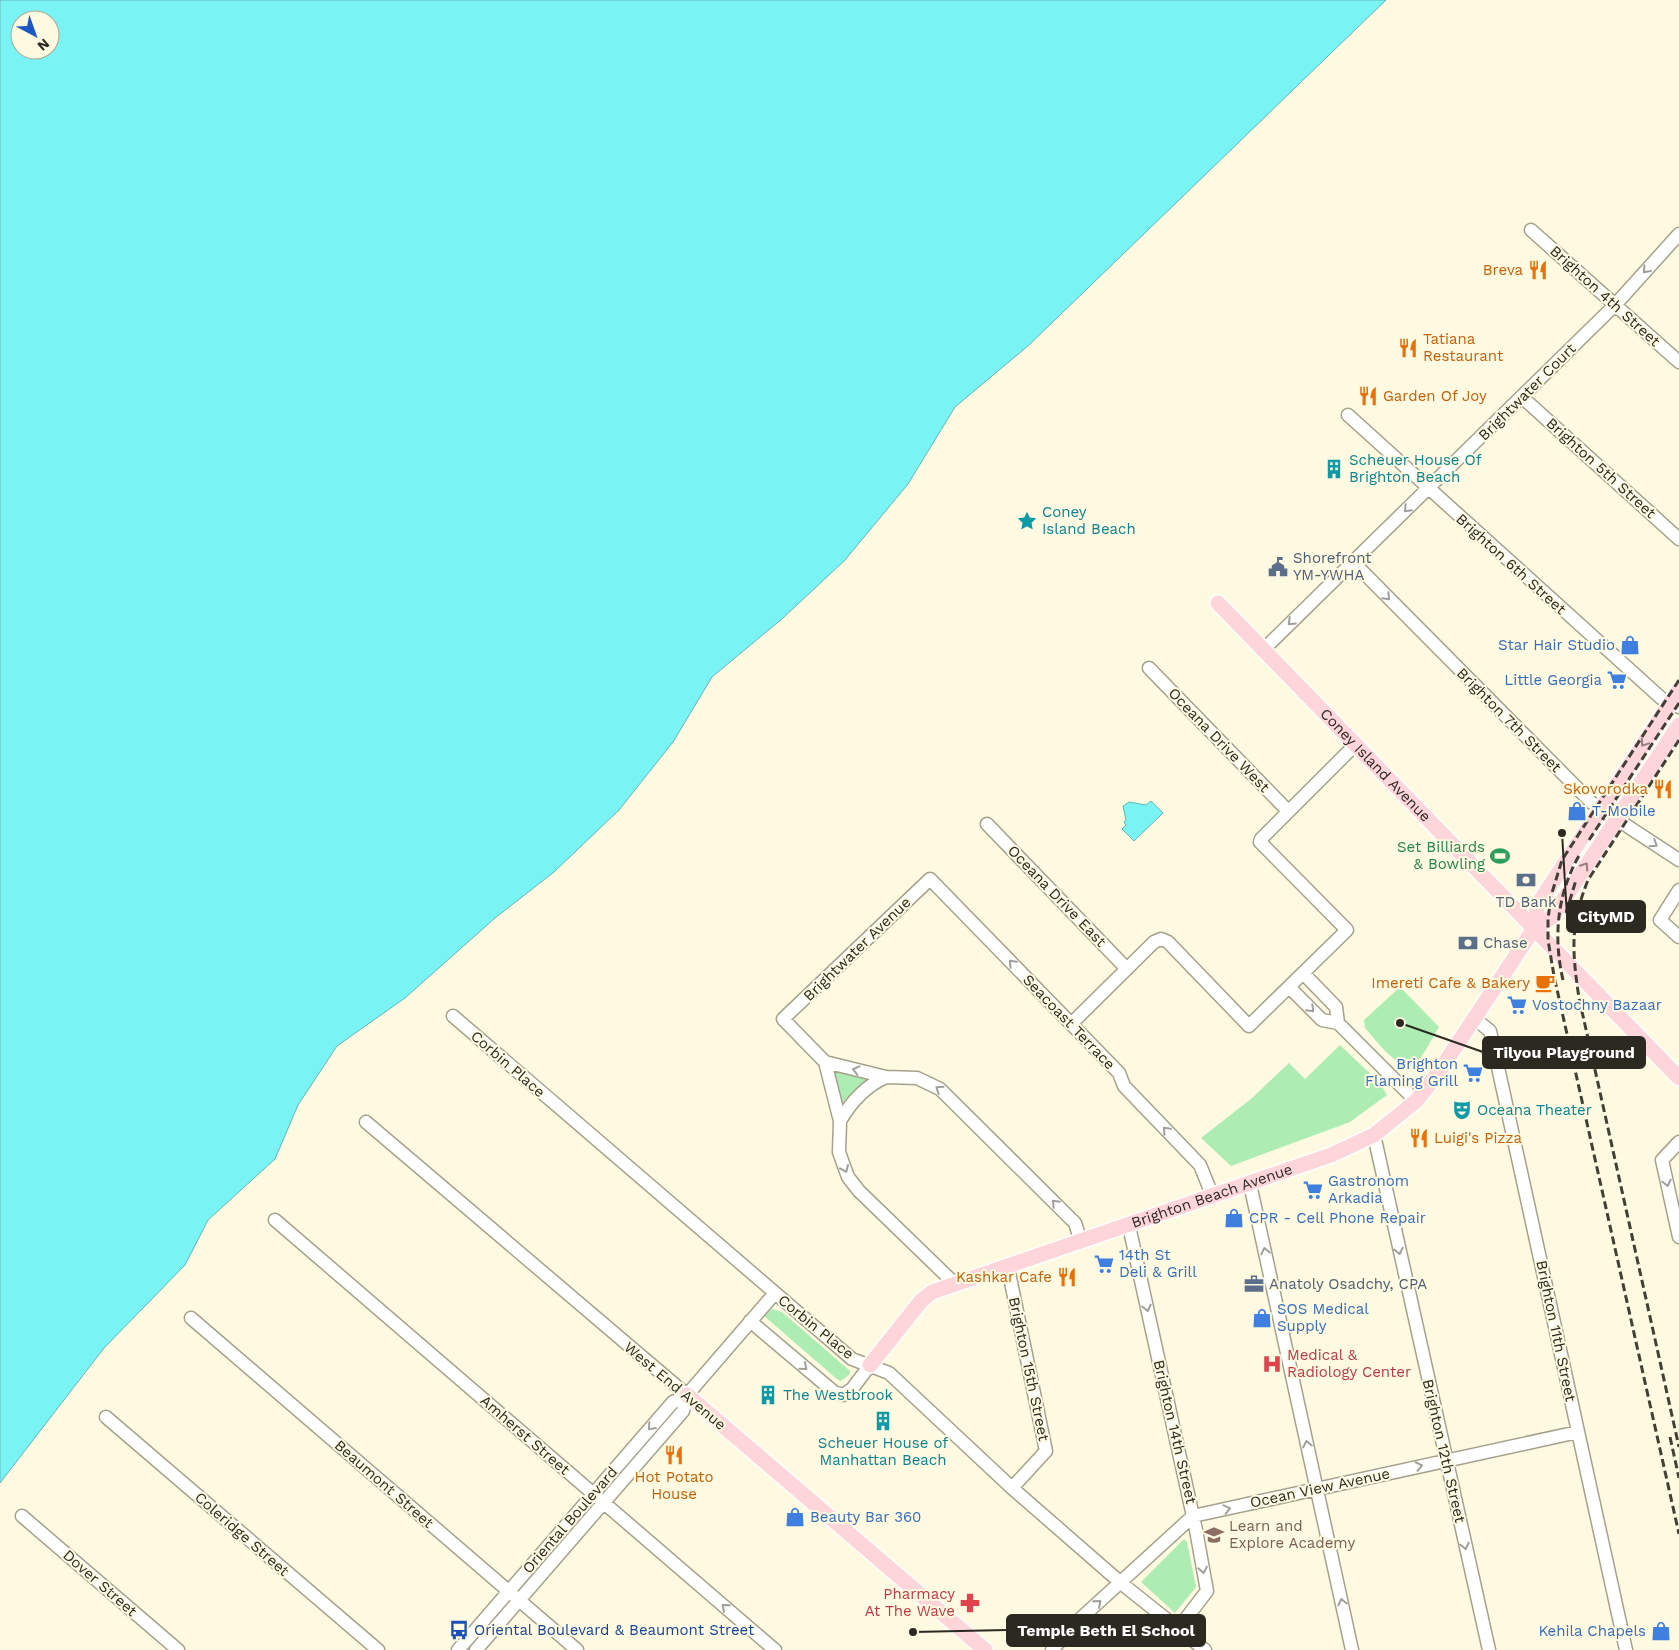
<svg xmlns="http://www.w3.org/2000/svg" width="1679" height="1650" font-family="'Work Sans',sans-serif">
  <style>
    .green { fill: #adecb3 }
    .water { fill: #7af3f5; stroke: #62b6b5; fill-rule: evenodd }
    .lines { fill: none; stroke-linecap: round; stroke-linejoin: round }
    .minor-casing { stroke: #a5a18b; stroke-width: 15 }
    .major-casing { stroke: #fff; stroke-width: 18 }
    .minor { stroke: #fff; stroke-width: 12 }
    .major { stroke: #fed5d9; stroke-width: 15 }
    .rail { stroke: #424035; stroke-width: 3; stroke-dasharray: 8 4; stroke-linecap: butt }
    .oneway { stroke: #a09f9b }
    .oneway2 { stroke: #947f7c }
    .labels { text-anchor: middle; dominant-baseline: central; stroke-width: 4; stroke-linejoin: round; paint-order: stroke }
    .food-label { font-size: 15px; fill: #c56008; stroke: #fefae2; text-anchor: end }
    .street-label { font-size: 15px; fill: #2b2920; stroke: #fefae2 }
    .culture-label { font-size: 15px; fill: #0d838f; stroke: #fefae2; text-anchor: start }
    .service-label { font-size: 15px; fill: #4e5e75; stroke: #fefae2; text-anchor: start }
    .shop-label { font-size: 15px; fill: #366cbe; stroke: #fefae2; text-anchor: start }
    .leisure-label { font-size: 15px; fill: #27864d; stroke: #fefae2; text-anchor: end }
    .health-label { font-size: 15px; fill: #be3a42; stroke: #fefae2; text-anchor: start }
    .education-label { font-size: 15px; fill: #785e54; stroke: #fefae2; text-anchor: start }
    .transit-label { font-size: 15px; fill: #164399; stroke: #fefae2; text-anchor: start }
    .leader { fill: none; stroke: #2b2920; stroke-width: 2 }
    .callout-dot { fill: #2b2920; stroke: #fefae2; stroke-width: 2 }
    .callout { fill: #2b2920; stroke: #2b2920; stroke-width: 2 }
    .callout-label { font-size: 16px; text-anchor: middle; font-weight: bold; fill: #fff }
  </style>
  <rect width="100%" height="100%" fill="#fefae2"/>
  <!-- green -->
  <path class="green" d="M 1400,987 L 1439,1027 C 1434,1035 1423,1057 1416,1063 C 1401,1075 1375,1039 1365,1028 L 1364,1020 Z
    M 1340,1045 L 1380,1083 L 1387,1095 L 1350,1122 L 1231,1166 L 1201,1138 L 1251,1099 L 1289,1063 L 1305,1079 Z
    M 835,1071 L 866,1077 L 866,1080 L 843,1102 L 840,1101 Z
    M 772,1309 L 782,1312 L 850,1371 L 850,1374 L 841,1381 L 838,1380 L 764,1316 Z
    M 1184,1539 L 1187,1542 L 1196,1587 L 1175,1613 L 1141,1582 Z"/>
  <!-- water -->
  <path class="water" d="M 0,0 L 1386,0 L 1029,345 L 955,407 L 908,484 L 845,560 L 783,618 L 712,677 L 673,742 L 619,810 L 554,872 L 495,918 L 405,998 L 337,1046 L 298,1105 L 275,1159 L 208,1220 L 185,1265 L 104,1348 L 0,1483 ZM 20,20 L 50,20 L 50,50 L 20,50 Z
    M 1151,801 L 1163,813 L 1134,841 L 1122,829 L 1126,825 L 1124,822 L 1126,820 L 1123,806 L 1129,802 L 1146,805 Z"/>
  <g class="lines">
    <defs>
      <path id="minor" d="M 1531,230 L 1679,362
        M 1522,397 L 1679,539
        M 1348,415 L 1661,698 L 1679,707
        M 1353,562 L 1592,803 L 1679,860
        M 1263,650 L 1615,305 L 1679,234
        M 1149,668 L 1288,811
        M 987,824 L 1127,969
        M 1679,890 L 1660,920 L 1679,937
        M 1303,973 L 1336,1007 L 1338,1023
        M 1289,987 L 1322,1020 L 1338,1023 L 1416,1101
        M 453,1016 L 852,1359 L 889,1373 L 1012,1488 L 1121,1583 L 1205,1650
        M 1474,1018 L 1490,1031 L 1626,1650
        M 1071,1024 L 1154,942 L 1161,939 L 1168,942 L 1249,1026 L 1256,1019 L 1347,930 L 1260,842 L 1261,839 L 1355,745
        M 825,1062 L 886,1077 L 917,1078 L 940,1089 L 1075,1223 L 1081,1242
        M 840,1121 C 851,1102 865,1086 886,1077
        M 366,1122 L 687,1395
        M 1374,1135 L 1489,1650
        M 1679,1142 L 1662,1160 L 1679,1237
        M 1250,1184 L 1352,1650
        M 275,1220 L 775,1650
        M 1129,1226 L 1196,1530 L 1207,1591 L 1178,1629
        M 1008,1268 L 1046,1451 L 1012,1488
        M 955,1284 L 859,1191 L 848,1177 L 839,1152 L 840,1121 L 825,1062 L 783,1019 L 930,879 L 1119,1073 L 1124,1086 L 1200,1165 L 1213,1197
        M 191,1318 L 577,1650
        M 750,1321 L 834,1392 L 843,1395 L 852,1389 L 870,1365
        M 106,1417 L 378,1650
        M 22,1516 L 178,1650
        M 458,1650 L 673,1402 L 687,1395 L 775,1293
        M 476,1650 L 683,1411 L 687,1395
        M 1052,1650 L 1079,1620 L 1193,1516 L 1578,1432"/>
      <g id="major">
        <path id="s1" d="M 1218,603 L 1679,1078"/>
        <path d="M 1533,930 L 1538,904 L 1679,690"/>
        <path id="s2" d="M 870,1365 L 921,1301 L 932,1292 L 1331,1155 L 1374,1135 L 1416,1101 L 1438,1073 L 1533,930 L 1553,916 L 1679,725"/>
        <path d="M 687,1395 L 985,1650"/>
      </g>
    </defs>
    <!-- minor casing -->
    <use href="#minor" class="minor-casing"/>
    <!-- major casing -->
    <use href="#major" class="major-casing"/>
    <!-- minor -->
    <use href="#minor" class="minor"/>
    <!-- major -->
    <use href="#major" class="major"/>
    <!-- rail -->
    <path class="rail" d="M 1679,680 L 1562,860 L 1551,896 L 1548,919 L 1548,940 L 1554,976 L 1679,1534
      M 1679,740 L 1588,880 C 1570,925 1572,951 1579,998 L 1679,1447
      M 1589,840 L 1679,703
      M 1566,913 L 1576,880
      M 1563,980 C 1553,937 1557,893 1580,854
      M 1670,1437 L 1679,1478"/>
  </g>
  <!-- one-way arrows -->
  <defs><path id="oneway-chevron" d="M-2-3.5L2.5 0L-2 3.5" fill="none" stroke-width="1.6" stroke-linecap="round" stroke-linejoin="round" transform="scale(1.25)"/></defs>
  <g class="oneway">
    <use href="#oneway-chevron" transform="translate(1646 270) rotate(132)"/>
    <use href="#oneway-chevron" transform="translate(1407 509) rotate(135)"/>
    <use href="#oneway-chevron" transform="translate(1387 597) rotate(45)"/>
    <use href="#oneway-chevron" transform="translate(1291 622) rotate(136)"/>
    <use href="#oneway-chevron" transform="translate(1654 844) rotate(33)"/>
    <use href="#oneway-chevron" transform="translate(1012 963) rotate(-134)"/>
    <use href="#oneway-chevron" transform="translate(1311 1009) rotate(45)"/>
    <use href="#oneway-chevron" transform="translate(856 1070) rotate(-166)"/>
    <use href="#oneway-chevron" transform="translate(939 1089) rotate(-146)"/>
    <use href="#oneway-chevron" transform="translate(1166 1130) rotate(-133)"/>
    <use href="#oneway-chevron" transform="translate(845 1169) rotate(67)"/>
    <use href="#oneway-chevron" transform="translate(1667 1183) rotate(77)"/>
    <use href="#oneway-chevron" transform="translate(1055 1203) rotate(-135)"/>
    <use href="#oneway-chevron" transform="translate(1265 1251) rotate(-102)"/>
    <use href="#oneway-chevron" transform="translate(1399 1251) rotate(78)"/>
    <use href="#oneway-chevron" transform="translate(1147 1308) rotate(77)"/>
    <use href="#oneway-chevron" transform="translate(804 1367) rotate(40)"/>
    <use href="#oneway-chevron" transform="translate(651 1427) rotate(131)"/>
    <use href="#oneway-chevron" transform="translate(1307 1444) rotate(-102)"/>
    <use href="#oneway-chevron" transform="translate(1419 1466) rotate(-12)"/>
    <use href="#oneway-chevron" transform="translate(1227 1509) rotate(-13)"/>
    <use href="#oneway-chevron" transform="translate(1465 1546) rotate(77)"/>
    <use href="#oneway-chevron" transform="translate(1203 1570) rotate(80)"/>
    <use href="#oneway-chevron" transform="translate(1342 1602) rotate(-102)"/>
    <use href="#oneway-chevron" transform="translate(1098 1603) rotate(-41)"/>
    <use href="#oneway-chevron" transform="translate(725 1607) rotate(-139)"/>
  </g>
  <g class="oneway2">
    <use href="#oneway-chevron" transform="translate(1644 743) rotate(124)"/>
    <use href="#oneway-chevron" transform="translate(1585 866) rotate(-57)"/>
  </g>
  <!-- icons -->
  <defs>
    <symbol id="restaurant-bare" viewBox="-9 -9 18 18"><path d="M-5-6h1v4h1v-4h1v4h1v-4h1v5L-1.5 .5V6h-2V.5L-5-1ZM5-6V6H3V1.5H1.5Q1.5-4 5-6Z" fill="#e8710a" stroke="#fefae2" stroke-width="2.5" paint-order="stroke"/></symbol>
    <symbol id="building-bare" viewBox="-9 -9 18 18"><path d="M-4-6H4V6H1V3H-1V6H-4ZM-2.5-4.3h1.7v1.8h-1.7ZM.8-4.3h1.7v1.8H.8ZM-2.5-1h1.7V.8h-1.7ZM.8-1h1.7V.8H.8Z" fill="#0f9aa8" stroke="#fefae2" stroke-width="2.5" paint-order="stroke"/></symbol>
    <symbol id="sight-bare" viewBox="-9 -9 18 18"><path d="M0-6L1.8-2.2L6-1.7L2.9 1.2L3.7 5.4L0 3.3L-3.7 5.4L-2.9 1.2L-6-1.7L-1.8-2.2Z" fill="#0f9aa8" stroke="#fefae2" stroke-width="2.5" paint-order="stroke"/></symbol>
    <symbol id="civic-bare" viewBox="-9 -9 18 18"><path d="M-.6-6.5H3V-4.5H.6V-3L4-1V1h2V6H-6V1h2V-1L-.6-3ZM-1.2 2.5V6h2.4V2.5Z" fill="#5c6f8a" stroke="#fefae2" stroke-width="2.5" paint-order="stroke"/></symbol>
    <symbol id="shop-bare" viewBox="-9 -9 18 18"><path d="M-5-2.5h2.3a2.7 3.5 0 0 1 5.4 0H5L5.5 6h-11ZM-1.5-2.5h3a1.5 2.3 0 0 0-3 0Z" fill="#3f7fe0" stroke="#fefae2" stroke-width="2.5" paint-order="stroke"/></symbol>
    <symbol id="supermarket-bare" viewBox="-9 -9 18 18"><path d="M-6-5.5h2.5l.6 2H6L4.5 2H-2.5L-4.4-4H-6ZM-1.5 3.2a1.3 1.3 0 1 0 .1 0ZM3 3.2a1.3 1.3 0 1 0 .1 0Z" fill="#3f7fe0" stroke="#fefae2" stroke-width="2.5" paint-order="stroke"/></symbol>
    <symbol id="stadium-bare" viewBox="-9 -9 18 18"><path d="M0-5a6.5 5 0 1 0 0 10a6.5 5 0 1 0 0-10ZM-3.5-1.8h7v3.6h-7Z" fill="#2e9e5b" stroke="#fefae2" stroke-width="2.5" paint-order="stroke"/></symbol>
    <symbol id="bank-bare" viewBox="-9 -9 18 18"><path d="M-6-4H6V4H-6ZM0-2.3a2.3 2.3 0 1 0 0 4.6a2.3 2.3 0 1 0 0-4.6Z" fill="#5c6f8a" stroke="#fefae2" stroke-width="2.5" paint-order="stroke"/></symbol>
    <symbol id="cafe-bare" viewBox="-9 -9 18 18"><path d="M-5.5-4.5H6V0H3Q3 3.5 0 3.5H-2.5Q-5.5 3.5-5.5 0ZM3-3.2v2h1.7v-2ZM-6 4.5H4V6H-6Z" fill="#e8710a" stroke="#fefae2" stroke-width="2.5" paint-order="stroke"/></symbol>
    <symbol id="theatre-bare" viewBox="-9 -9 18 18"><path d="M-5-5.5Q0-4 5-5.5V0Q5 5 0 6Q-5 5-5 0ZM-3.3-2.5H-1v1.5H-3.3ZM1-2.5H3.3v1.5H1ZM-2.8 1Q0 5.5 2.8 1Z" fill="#0f9aa8" stroke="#fefae2" stroke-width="2.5" paint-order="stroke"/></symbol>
    <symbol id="office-bare" viewBox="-9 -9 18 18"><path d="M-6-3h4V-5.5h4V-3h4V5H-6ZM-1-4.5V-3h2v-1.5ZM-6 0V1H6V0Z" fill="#5c6f8a" stroke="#fefae2" stroke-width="2.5" paint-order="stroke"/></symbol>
    <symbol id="hospital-bare" viewBox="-9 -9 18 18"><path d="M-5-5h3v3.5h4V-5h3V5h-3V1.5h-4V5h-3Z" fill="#e0444e" stroke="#fefae2" stroke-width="2.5" paint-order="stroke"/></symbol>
    <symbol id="school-bare" viewBox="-9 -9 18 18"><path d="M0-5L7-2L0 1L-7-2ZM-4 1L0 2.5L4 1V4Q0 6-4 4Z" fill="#8d6e63" stroke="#fefae2" stroke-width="2.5" paint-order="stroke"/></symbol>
    <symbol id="pharmacy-bare" viewBox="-9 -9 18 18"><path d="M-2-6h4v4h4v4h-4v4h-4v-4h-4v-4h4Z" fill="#e0444e" stroke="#fefae2" stroke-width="2.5" paint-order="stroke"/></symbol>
    <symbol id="bus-bare" viewBox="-9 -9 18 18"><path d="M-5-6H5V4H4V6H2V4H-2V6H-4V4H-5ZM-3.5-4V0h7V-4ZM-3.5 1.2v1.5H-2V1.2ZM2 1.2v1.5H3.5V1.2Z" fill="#1a4fb4" stroke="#fefae2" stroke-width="2.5" paint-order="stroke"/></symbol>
  </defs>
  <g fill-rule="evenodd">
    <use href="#restaurant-bare" x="1524" y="256" width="28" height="28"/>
    <use href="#restaurant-bare" x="1394" y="334" width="28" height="28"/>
    <use href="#restaurant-bare" x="1354" y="382" width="28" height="28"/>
    <use href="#building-bare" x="1320" y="455" width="28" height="28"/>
    <use href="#sight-bare" x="1013" y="507" width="28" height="28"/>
    <use href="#civic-bare" x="1264" y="553" width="28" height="28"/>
    <use href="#shop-bare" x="1616" y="631" width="28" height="28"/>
    <use href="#supermarket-bare" x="1603" y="666" width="28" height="28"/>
    <use href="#restaurant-bare" x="1649" y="775" width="28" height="28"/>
    <use href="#shop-bare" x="1563" y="797" width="28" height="28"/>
    <use href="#stadium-bare" x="1486" y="842" width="28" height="28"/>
    <use href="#bank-bare" x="1512" y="866" width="28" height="28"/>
    <use href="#bank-bare" x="1454" y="929" width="28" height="28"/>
    <use href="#cafe-bare" x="1531" y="969" width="28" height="28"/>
    <use href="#supermarket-bare" x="1503" y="991" width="28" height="28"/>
    <use href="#supermarket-bare" x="1459" y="1059" width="28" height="28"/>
    <use href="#theatre-bare" x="1448" y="1096" width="28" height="28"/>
    <use href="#restaurant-bare" x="1405" y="1124" width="28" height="28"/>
    <use href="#supermarket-bare" x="1299" y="1176" width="28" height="28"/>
    <use href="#shop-bare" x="1220" y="1204" width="28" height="28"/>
    <use href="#supermarket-bare" x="1090" y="1250" width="28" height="28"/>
    <use href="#restaurant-bare" x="1053" y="1263" width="28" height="28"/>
    <use href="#office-bare" x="1240" y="1270" width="28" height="28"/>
    <use href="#shop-bare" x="1248" y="1304" width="28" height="28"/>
    <use href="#hospital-bare" x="1258" y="1350" width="28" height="28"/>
    <use href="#building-bare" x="754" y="1381" width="28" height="28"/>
    <use href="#building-bare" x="869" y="1407" width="28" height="28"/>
    <use href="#restaurant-bare" x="660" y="1441" width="28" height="28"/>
    <use href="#shop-bare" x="781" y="1503" width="28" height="28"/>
    <use href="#school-bare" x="1200" y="1521" width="28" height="28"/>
    <use href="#pharmacy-bare" x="956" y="1589" width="28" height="28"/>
    <use href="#bus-bare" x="445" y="1616" width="28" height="28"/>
    <use href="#shop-bare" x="1647" y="1617" width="28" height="28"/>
  </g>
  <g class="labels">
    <!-- food labels -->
    <g class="food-label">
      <text x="1523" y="270">Breva</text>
      <text x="1423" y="339" text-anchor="start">Tatiana<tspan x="1423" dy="17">Restaurant</tspan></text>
      <text x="1383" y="396" text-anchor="start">Garden Of Joy</text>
      <text x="1648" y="789">Skovorodka</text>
      <text x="1530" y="983">Imereti Cafe &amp; Bakery</text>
      <text x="1434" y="1138" text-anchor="start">Luigi's Pizza</text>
      <text x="1052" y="1277">Kashkar Cafe</text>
      <text x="674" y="1477" text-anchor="middle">Hot Potato<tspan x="674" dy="17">House</tspan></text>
    </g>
    <!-- street labels -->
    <g class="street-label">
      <text transform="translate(1605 296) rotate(42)">Brighton 4th Street</text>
      <text transform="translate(1527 392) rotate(-45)">Brightwater Court</text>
      <text transform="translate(1601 468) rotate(42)">Brighton 5th Street</text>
      <text transform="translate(1511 564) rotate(42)">Brighton 6th Street</text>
      <text transform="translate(1509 720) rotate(45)">Brighton 7th Street</text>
      <text transform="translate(1219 740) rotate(46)">Oceana Drive West</text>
      <text stroke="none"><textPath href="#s1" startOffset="226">Coney Island Avenue</textPath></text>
      <text transform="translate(1057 896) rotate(46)">Oceana Drive East</text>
      <text transform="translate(857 949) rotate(-44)">Brightwater Avenue</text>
      <text transform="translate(1069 1022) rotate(46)">Seacoast Terrace</text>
      <text transform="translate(508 1064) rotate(41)">Corbin Place</text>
      <text stroke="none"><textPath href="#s2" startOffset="392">Brighton Beach Avenue</textPath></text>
      <text transform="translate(816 1327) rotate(39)">Corbin Place</text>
      <text transform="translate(1556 1331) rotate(78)">Brighton 11th Street</text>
      <text transform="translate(1029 1369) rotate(78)">Brighton 15th Street</text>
      <text transform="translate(675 1386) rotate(40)">West End Avenue</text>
      <text transform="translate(1175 1432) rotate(77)">Brighton 14th Street</text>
      <text transform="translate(525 1435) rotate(41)">Amherst Street</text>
      <text transform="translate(1444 1451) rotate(77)">Brighton 12th Street</text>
      <text transform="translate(384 1484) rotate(41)">Beaumont Street</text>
      <text transform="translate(1320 1488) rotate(-12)">Ocean View Avenue</text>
      <text transform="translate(570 1520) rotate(-49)">Oriental Boulevard</text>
      <text transform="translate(242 1534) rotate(41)">Coleridge Street</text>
      <text transform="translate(100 1583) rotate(41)">Dover Street</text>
    </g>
    <!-- culture labels -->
    <g class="culture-label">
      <text x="1349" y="460">Scheuer House Of<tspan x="1349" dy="17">Brighton Beach</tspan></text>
      <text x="1042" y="512">Coney<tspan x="1042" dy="17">Island Beach</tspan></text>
      <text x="1477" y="1110">Oceana Theater</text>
      <text x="783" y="1395">The Westbrook</text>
      <text x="883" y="1443" text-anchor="middle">Scheuer House of<tspan x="883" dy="17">Manhattan Beach</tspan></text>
    </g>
    <!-- service labels -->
    <g class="service-label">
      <text x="1293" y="558">Shorefront<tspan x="1293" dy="17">YM-YWHA</tspan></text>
      <text x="1526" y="902" text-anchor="middle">TD Bank</text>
      <text x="1483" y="943">Chase</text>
      <text x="1269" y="1284">Anatoly Osadchy, CPA</text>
    </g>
    <!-- shop labels -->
    <g class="shop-label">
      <text x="1615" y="645" text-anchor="end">Star Hair Studio</text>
      <text x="1602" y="680" text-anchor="end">Little Georgia</text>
      <text x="1592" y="811">T-Mobile</text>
      <text x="1532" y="1005">Vostochny Bazaar</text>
      <text x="1458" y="1064" text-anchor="end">Brighton<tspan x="1458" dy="17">Flaming Grill</tspan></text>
      <text x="1328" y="1181">Gastronom<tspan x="1328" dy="17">Arkadia</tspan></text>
      <text x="1249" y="1218">CPR - Cell Phone Repair</text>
      <text x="1119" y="1255">14th St<tspan x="1119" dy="17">Deli &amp; Grill</tspan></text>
      <text x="1277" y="1309">SOS Medical<tspan x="1277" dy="17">Supply</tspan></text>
      <text x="810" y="1517">Beauty Bar 360</text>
      <text x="1646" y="1631" text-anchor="end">Kehila Chapels</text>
    </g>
    <!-- leisure labels -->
    <g class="leisure-label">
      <text x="1485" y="847">Set Billiards<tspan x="1485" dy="17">&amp; Bowling</tspan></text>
    </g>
    <!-- health labels -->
    <g class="health-label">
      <text x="1287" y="1355">Medical &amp;<tspan x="1287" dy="17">Radiology Center</tspan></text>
      <text x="955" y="1594" text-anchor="end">Pharmacy<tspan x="955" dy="17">At The Wave</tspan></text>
    </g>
    <!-- education labels -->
    <g class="education-label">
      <text x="1229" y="1526">Learn and<tspan x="1229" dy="17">Explore Academy</tspan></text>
    </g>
    <!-- transit labels -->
    <g class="transit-label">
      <text x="474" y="1630">Oriental Boulevard &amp; Beaumont Street</text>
    </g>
  </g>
  <!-- callouts -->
  <path class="leader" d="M1562 833L1567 916M1400 1023L1483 1052M913 1632L1007 1630"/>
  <g class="callout-dot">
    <circle cx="1562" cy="833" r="5"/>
    <circle cx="1400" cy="1023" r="5"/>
    <circle cx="913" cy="1632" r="5"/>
  </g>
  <g class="callout">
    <rect x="1567" y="901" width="78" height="31" rx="5"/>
    <rect x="1483" y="1037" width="162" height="31" rx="5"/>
    <rect x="1007" y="1615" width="198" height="31" rx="5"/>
  </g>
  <g class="callout-label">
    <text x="1606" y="922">CityMD</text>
    <text x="1564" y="1058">Tilyou Playground</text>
    <text x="1106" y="1636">Temple Beth El School</text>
  </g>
  <!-- north arrow -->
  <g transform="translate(35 35) rotate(139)"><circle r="24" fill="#fefae2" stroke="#aaa694"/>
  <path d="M0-4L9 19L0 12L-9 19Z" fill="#1b58c4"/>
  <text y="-8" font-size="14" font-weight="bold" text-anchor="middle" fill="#2b2920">N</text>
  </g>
</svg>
